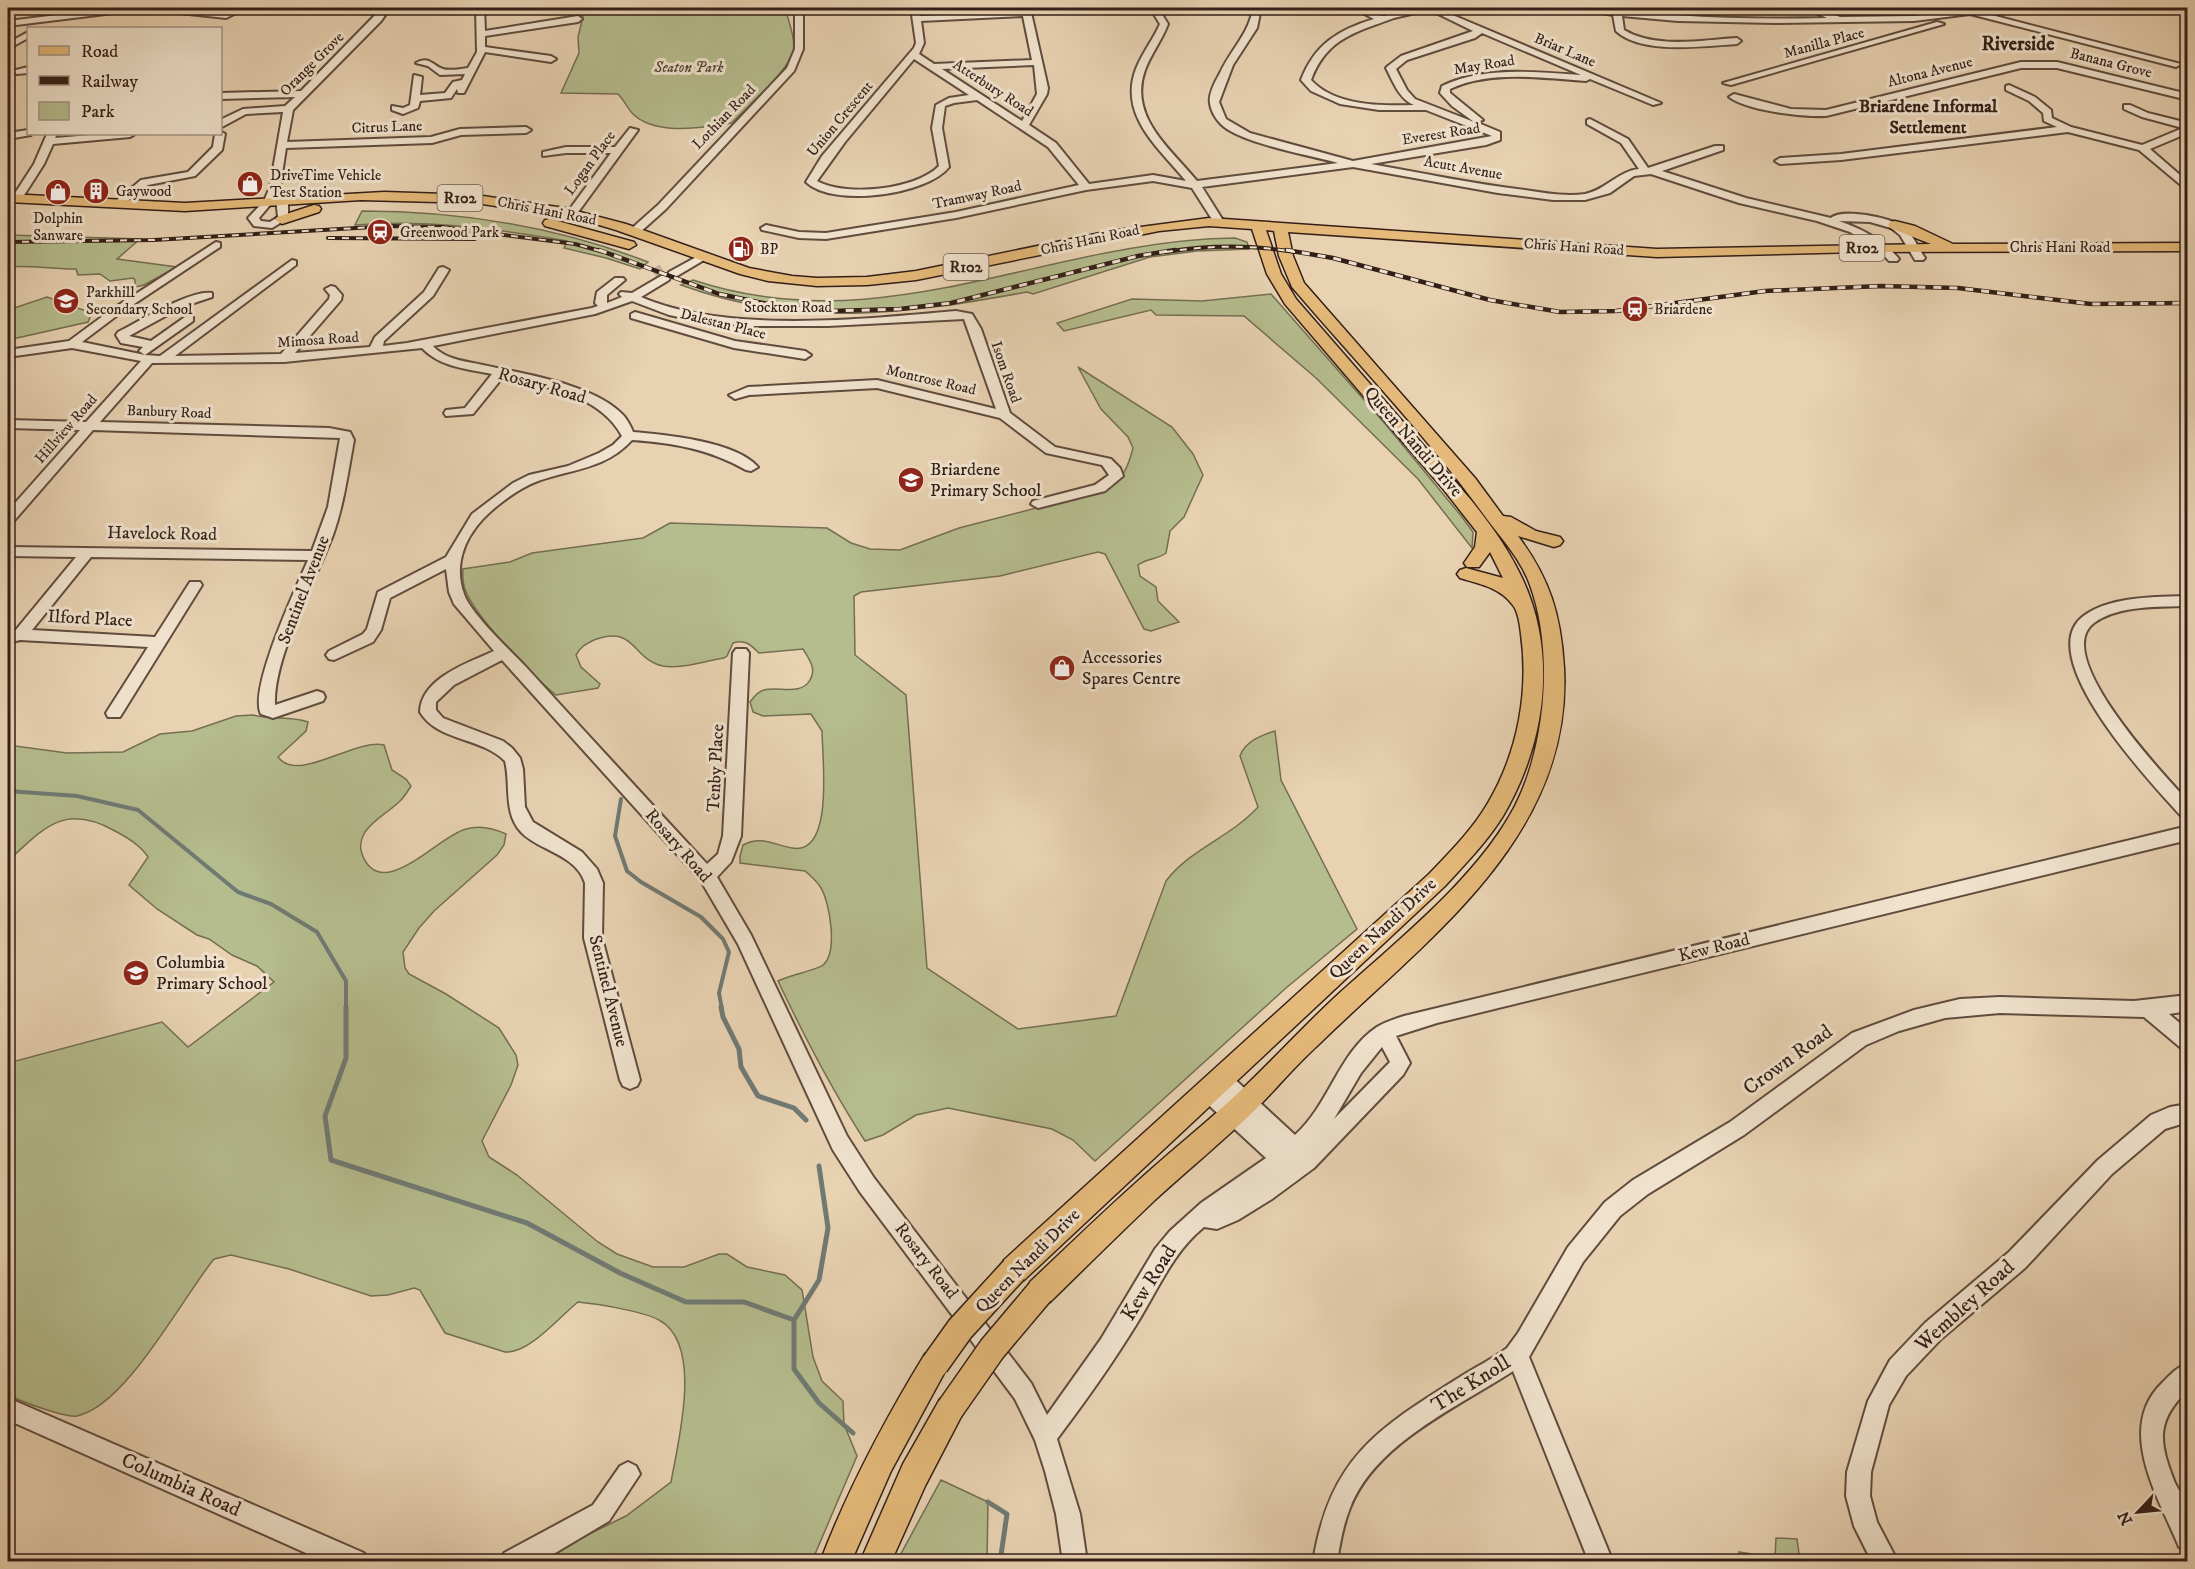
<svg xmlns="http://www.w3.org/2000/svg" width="2195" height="1569" font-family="'IM FELL DW Pica',serif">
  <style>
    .green { fill: #b5bc8d; stroke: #746e52; stroke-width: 1.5 }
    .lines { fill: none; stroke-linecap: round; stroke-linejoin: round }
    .stream-far1 { stroke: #707a74; stroke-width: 4 }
    .stream { stroke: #707a74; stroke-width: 5 }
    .minor-tunnel { stroke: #c4ae93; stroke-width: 13; stroke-dasharray: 13 6; stroke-linecap: butt }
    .minor-casing { stroke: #604c3e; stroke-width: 4 }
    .major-casing { stroke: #331f18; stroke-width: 3 }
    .minor { fill: #f0e2cd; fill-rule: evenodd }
    .major { fill: #e4b979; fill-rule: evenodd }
    .rail-far1-casing { stroke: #331f18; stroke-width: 4 }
    .rail-casing { stroke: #331f18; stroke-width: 4.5 }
    .rail-far1 { stroke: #f0e2cd; stroke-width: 2; stroke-dasharray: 7; stroke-linecap: butt }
    .rail { stroke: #f0e2cd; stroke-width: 3; stroke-dasharray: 8; stroke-linecap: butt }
    .major-bridge-casing { stroke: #331f18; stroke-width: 30; stroke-linecap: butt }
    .major-bridge { stroke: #e4b979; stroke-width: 27 }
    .labels { text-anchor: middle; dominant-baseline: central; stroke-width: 6; stroke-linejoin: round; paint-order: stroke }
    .far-street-label { font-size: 15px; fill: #331f18; stroke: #f0e2cd }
    .far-park-label { font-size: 15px; font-style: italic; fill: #544635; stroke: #f0e2cd }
    .far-poi-label { font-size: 15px; fill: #331f18; stroke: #f0e2cd; text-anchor: start }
    .shield { fill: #f0e2cd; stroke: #6c5a4e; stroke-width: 1.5 }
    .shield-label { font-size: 16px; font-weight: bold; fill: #331f18 }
    .far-quarter-label { font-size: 18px; font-weight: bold; fill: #331f18; stroke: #f0e2cd }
    .street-label { font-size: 18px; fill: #331f18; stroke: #f0e2cd }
    .poi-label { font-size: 18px; fill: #331f18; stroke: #f0e2cd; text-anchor: start }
    .far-district-label { font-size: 20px; font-weight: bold; fill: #331f18; stroke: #f0e2cd }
    .near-street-label { font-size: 21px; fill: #331f18; stroke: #f0e2cd }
  </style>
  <rect width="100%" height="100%" fill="#e8d2b2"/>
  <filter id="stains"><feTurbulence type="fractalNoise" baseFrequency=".00333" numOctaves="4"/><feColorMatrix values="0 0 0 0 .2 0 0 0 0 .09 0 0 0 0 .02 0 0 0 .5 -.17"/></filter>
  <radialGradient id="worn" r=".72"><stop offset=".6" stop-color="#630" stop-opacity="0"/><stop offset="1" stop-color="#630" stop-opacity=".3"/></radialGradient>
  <!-- green -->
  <path class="green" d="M 585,8 L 777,8 L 786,11 C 789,23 796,40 793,52 C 788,71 746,108 732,123 C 704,127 655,137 632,113 C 627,107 624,100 618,94 L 561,93 L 579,53 L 578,37 Z
    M 362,211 C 461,211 555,226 648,262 L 640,269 L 606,258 L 564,248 L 567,241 C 497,229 426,219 355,225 Z
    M 8,235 L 140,239 L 117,259 L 177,267 L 144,285 L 135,287 L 135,280 L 133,278 L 110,281 L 100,274 L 78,275 L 76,269 C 53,269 31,265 8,267 Z
    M 1235,238 L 1247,242 L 1249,249 L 1197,251 L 1150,257 L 1033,294 L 1027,292 C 906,314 801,329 681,285 L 693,280 C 885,344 1047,240 1235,238 Z
    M 1271,294 L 1387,426 L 1462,517 L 1473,532 L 1472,548 L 1418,479 L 1316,378 L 1244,316 L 1156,315 L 1151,310 L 1064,331 L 1057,323 L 1132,299 L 1202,301 Z
    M 47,297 L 89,312 L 91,315 L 88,322 L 8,340 L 8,310 Z
    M 1078,367 L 1172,427 L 1193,454 L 1203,475 L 1184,517 L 1170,531 L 1166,553 C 1157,560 1147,558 1138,565 L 1140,576 L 1156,587 L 1158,601 L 1179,622 L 1151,631 L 1144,629 L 1105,554 L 1098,552 L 1000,576 L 861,592 L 854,596 L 855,655 L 906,695 L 927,968 L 1018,1029 L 1116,1016 L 1166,881 C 1190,849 1231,837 1258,807 L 1240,756 C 1245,741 1262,735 1275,731 L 1281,780 L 1357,929 L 1286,988 L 1095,1161 L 1073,1140 L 1052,1129 L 948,1108 L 916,1115 L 883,1135 L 865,1141 C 832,1090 804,1036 778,981 C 789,975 817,970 823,965 C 838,953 830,903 821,888 C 817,881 811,876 805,871 L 740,863 L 740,856 L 743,845 C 761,835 774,845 792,848 C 835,856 822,756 822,731 L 811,714 L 763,716 L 753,712 L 750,702 C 754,697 757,692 764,690 C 779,686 801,696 810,680 C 817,669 809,659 803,649 L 759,653 C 751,645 745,639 733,643 L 727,656 L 724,658 C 705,661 682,669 663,666 C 632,660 636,624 594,640 C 586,644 580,647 576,655 L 581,667 L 600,684 L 598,688 L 556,695 C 532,676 482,623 468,596 C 463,587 462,579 463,569 L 510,562 L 532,553 L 643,538 L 670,523 L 827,528 L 851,543 L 870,549 L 900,550 L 959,528 L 1106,490 C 1123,480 1128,467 1133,448 L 1128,437 L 1101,409 Z
    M 253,715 C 270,720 292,716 308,722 L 306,731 L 278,757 C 298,784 355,738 384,745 L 392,770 L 406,779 L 411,786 C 408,791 404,797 400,801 C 389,812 374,819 365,832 C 361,839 359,846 362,854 C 381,905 439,835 466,829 C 480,825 493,828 506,834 L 504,845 L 497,855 L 434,911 L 419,928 L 403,952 L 405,968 L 409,974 L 446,994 L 499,1028 L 516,1055 L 518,1065 L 511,1085 L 482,1141 L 489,1157 L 517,1175 L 598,1242 L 617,1254 L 653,1267 L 684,1267 L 719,1254 L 727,1254 L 747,1267 L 785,1275 L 802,1290 L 813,1357 L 822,1381 L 843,1401 L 844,1424 L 857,1456 L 812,1561 L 534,1561 L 626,1516 L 671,1482 C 678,1442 704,1344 659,1320 C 642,1311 598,1304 578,1302 C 558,1318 529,1354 505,1352 L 445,1333 L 420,1290 L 414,1288 L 388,1295 L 371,1296 L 289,1269 L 231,1255 L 214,1259 C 182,1298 126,1406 77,1416 C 65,1418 20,1401 8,1395 L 8,1063 L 162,1022 L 188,1047 L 274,982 L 257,966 L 232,955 L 209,939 L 197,935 L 157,909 L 129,885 L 148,857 C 140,845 128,838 115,831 C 64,803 45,827 8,861 L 8,745 L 67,753 L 123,752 L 160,734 L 192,731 L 236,716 Z
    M 941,1480 L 988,1502 L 987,1561 L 897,1561 Z
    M 1776,1538 L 1797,1539 L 1800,1561 L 1740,1561 L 1739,1552 L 1775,1558 Z"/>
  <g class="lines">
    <!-- stream-far1 -->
    <path class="stream-far1" d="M 8,791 L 77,796 L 138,810 L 238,892 L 271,904 L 317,932 L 346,981 L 346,1009
      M 621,799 L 615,836 L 627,871 L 641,882 L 701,917 L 723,939 L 729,952 L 719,993 L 722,1009"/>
    <!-- stream -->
    <path class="stream" d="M 346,1007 L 346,1058 L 325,1116 L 331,1160 L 527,1223 L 620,1273 L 686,1302 L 744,1302 L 794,1320
      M 721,1007 L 723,1017 L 739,1049 L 741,1067 L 758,1096 L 794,1108 L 806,1120
      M 819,1166 L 828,1228 L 819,1280 L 794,1320 L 794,1369 L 819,1403 L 853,1433
      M 988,1502 L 1007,1514 L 1000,1562"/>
    <!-- minor-tunnel -->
    <path class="minor-tunnel" d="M 655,275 L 663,270"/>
    <defs>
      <path id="minor" d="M 114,8 L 134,8 L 130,11 L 8,26 L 8,21 Z
        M 157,8 C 179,6 201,14 224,12 C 232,12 237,7 246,8 L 226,18 L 161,11 Z
        M 382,8 L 390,8 L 381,21 L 293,110 L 287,142 L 431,137 L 460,129 L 526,127 L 531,130 L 526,133 L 461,135 L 432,143 L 286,148 L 280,187 L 288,201 L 288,218 L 272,228 L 254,226 L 248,218 L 264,201 L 270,187 L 283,112 L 246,114 L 220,128 L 220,120 L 243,109 L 285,106 L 295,97 L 220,99 L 220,93 L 301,91 ZM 276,198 L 278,217 L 270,222 L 261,221 L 259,218 Z
        M 476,8 L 484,8 L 485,31 L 578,16 L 582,19 L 578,22 L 485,36 L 485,47 L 551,56 L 556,59 L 551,62 L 485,52 L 464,93 L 458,93 L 457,89 L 451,98 L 420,101 L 418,108 L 403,114 L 392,110 L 392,106 L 403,108 L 410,105 L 414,75 L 422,77 L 420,95 L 445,93 L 453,82 L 462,80 L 465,74 L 440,75 L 428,66 L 416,63 C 429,55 433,66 443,69 C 449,71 461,69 468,68 L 477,52 Z
        M 795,8 L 803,8 L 803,49 L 794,71 L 666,209 L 638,234 L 630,234 L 630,230 L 658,205 L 787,68 L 795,49 Z
        M 911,8 L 919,8 L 920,16 L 1022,11 L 1022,8 L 1030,8 L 1048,88 L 1047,94 L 1029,125 L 1056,143 L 1089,184 L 1153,175 L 1186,181 C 1160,149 1118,116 1136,69 C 1142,53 1153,40 1160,24 L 1150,8 L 1158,8 L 1168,24 C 1162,40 1151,54 1145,70 C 1128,117 1171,149 1197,181 L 1338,163 C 1308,155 1252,145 1227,129 C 1219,124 1211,113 1210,103 C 1208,94 1216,80 1220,73 C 1231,49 1249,34 1253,8 L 1261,8 L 1257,28 L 1233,65 L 1219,102 L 1226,119 L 1250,133 L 1353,161 L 1492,136 L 1426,110 L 1379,110 L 1340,104 L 1311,91 L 1301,80 C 1315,44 1338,30 1374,19 L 1353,8 L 1362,8 L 1374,14 L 1384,16 L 1414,8 L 1436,8 L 1661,103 L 1653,105 L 1590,79 L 1586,81 C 1542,78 1490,70 1450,89 L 1450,93 L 1483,120 L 1476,122 L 1500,132 L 1500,140 L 1486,145 L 1371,164 C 1422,173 1474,184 1525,190 C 1545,193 1566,197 1585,194 C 1606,190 1618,171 1639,169 L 1621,143 L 1587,124 L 1587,120 L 1590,119 L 1628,139 L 1648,168 L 1715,146 L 1723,146 L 1723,150 L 1662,171 L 1746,198 L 1831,218 C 1841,208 1891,217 1903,227 C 1913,234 1918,248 1925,258 L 1923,260 L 1915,260 L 1900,235 L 1891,228 L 1870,222 L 1839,221 C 1862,229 1884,240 1899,259 L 1897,261 L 1889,261 L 1879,250 L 1850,232 L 1817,221 L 1739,203 L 1651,174 L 1634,176 L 1610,193 L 1585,200 L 1553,200 L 1498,193 L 1353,167 L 1202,187 L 1224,222 L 1219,225 L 1215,224 L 1192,188 L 1153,181 L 1086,190 L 956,218 L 826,239 L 799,238 L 762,230 L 761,228 L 766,225 L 799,232 L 826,233 L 956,212 L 1079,185 L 1048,147 L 977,100 L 954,103 L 945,106 L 942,128 L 949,167 C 927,195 833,208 806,182 L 822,156 L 914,48 L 916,43 ZM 1426,8 L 1473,31 L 1401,56 L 1388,66 L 1386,68 C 1393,81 1399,99 1414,105 C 1380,106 1335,106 1311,80 C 1327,37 1357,32 1394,18 C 1405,15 1417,14 1426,8 ZM 1023,16 L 1032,60 L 934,64 L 919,54 L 924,43 L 921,21 ZM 1482,33 L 1581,75 C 1536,72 1484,66 1442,86 L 1440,93 L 1452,106 L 1474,122 L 1415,99 L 1407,90 L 1396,69 L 1407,60 L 1475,38 ZM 914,59 L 969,95 L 949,98 L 936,105 L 932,128 L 939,166 C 916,190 845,197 817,181 L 845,142 ZM 1034,65 L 1037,94 L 1022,121 L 942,69 Z
        M 1576,8 C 1608,4 1644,13 1676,15 C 1726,19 1777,19 1827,18 L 1805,8 L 1816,8 L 1840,17 L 1914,16 L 1990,8 L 1980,12 L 2181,64 L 2176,67 L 1970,14 L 1914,21 L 1775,23 L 1678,21 L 1622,16 L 1624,30 C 1656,49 1701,40 1737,38 L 1741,41 L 1737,44 C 1703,46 1642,55 1616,31 L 1613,15 Z
        M 2178,8 L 2188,8 L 2188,11 L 2179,10 Z
        M 1937,22 L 1944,24 L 1731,85 L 1723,83 Z
        M 28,32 L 28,38 L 8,49 L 8,43 Z
        M 2021,62 L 2057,62 L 2188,94 L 2188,100 L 2057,68 L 2021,68 L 1826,116 C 1802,117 1748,111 1729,97 L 1734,94 L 1791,109 L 1826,110 Z
        M 28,67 L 28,73 L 17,74 L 12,71 Z
        M 2009,85 L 2035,97 L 2051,110 L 2052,118 L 2071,127 L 2142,145 L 2183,128 L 2142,117 L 2124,109 L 2124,105 L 2130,105 L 2148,113 L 2188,123 L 2188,133 L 2150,149 L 2188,182 L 2188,191 L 2139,150 L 2068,132 L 1841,160 L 1780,164 L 1775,161 L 1780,158 L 1841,154 L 2057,127 L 2044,121 L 2043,113 L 2029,101 L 2006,90 L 2006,86 Z
        M 630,128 L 638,130 L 576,215 L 568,215 L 567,213 L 611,153 L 566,153 L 543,156 L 543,152 L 566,147 L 615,147 Z
        M 28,130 L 31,135 L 8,139 L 8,133 Z
        M 220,131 L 225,134 L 222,150 L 195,176 L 148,185 L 120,207 L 111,205 L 141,180 L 188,172 L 213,147 L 215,134 L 220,134 Z
        M 47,134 L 57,134 L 55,138 L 102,134 L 135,134 L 130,137 L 53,144 L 44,164 L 21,200 L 13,200 L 12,198 L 34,164 Z
        M 216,242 L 220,243 L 220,247 L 119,314 L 82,342 L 145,355 L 139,351 L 143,347 L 121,343 L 116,335 L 118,332 C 138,322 191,289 212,293 L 212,297 L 182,307 L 129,336 L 151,341 L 185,317 L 193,317 L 193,321 L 145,355 L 160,356 L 292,260 L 296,261 L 296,265 L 175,356 L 281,354 L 329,299 L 330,295 L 325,289 L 331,286 L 335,287 L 342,295 L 341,300 L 295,353 L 370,347 L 375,337 L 424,292 L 439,268 L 443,267 L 449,270 L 433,296 L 384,341 L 383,346 L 407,343 L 592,308 L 598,306 L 595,303 L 597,292 L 615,278 L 623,278 L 625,280 L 607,295 L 607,303 L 622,297 L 619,294 L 621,292 L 632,293 L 661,276 L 668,275 L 669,272 L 700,255 L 706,258 L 704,260 L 677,276 L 670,277 L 669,280 L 641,297 C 727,334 864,319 956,311 L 972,314 L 981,329 L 1010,413 L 1055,447 L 1111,459 L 1120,468 L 1123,476 L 1105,491 L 1038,508 L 1031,504 L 1033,501 L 1095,485 L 1109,475 L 1102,465 L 1046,453 L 1000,418 L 877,388 L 749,395 L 735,399 L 729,395 L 748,387 L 877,380 L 996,409 L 964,319 L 828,326 L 750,326 L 699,321 L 669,315 L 632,301 L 595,314 L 433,346 C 446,360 465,361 483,365 C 524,374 595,384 624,416 C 628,421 631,427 633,432 C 666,435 735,441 758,467 L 751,471 L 746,470 C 709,449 674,443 632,440 C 606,469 572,469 538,481 C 519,488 496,505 482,520 C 463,541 454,567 464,594 C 471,614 510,650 526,667 C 586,733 647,799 707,864 L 718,854 L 723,836 L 733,653 L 736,649 L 746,649 L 749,653 L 741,836 L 731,862 L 717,877 L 751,935 L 847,1136 L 874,1178 L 1031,1383 L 1047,1415 L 1101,1339 L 1155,1249 L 1170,1231 L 1201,1203 L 1266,1158 L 1201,1098 L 1198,1092 L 1201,1086 L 1208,1083 L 1215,1086 L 1212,1080 L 1215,1074 L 1222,1071 L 1229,1074 L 1295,1135 C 1329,1105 1339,1052 1377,1027 C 1385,1022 1395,1019 1404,1016 L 2188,826 L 2188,840 L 1437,1023 L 1396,1036 L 1410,1063 L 1403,1075 L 1314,1168 L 1272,1199 L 1238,1220 L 1217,1229 L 1204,1227 C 1172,1253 1158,1290 1136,1325 C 1112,1364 1085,1402 1057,1439 L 1080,1514 L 1087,1562 L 1063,1562 L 1056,1514 L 1045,1471 L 1035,1440 L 1015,1399 L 860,1192 L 833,1150 L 738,944 L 701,881 L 502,660 L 454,685 L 436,702 L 436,710 L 443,718 L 503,741 L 512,748 L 520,758 L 523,769 L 525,807 L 533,822 L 582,852 L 597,869 L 603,883 L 602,938 L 640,1080 L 637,1086 L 630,1089 L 623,1086 L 620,1080 L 584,938 L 585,883 C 576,854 539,851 521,832 C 503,813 511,784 505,761 C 481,737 437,741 420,712 C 421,678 468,663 494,651 L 454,604 L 449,592 L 446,569 L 390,598 L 381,630 L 373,642 L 334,660 L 329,659 L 326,655 L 329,651 L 363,634 L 367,629 L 378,592 L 446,557 L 472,514 L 513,483 L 529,475 L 568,466 L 599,453 L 613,445 L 622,436 C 600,395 545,386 503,377 L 473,414 L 446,416 L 444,413 L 446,410 L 465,408 L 492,374 C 467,369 440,367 422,348 L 284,362 L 152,363 L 100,422 L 329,428 L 350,432 L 354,440 C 348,472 344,504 333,535 C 315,581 273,658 275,705 L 317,691 L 323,693 L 325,697 L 323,701 L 273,718 L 261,714 C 248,690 296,588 308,560 L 91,557 L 32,630 L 155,637 L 190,582 L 200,582 L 202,585 L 120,717 L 108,717 L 106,713 L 148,647 L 20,640 L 8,643 L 8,633 L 15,631 L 76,557 L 8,556 L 8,547 L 312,551 L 328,507 L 340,438 L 93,430 L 13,522 L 8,523 L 8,511 L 80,430 L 8,428 L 8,420 L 86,422 L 141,361 L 72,348 L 8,357 L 8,350 L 69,341 L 111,310 ZM 1382,1047 L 1390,1062 L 1334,1119 L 1361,1073 Z
        M 635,312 L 735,341 L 805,351 L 811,355 L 805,359 L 734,348 L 631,318 L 631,314 Z
        M 2188,596 L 2188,606 C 2159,607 2118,605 2094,623 C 2050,655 2164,775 2188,801 L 2188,818 L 2182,817 C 2153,785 2028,654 2085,615 C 2112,596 2156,597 2188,596 Z
        M 2188,995 L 2188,1011 L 2169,1014 L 2188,1030 L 2188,1050 L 2181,1048 L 2144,1017 L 2000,1013 L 1945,1018 L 1899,1031 L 1866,1045 L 1744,1135 L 1648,1194 L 1620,1216 L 1583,1262 L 1529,1357 L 1613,1562 L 1589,1562 L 1513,1371 C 1458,1407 1375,1443 1350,1508 C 1343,1525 1340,1543 1337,1562 L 1313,1562 C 1330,1458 1377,1429 1460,1377 C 1476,1367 1492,1359 1507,1348 L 1518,1333 L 1568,1247 L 1605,1202 L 1633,1180 L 1730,1122 L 1852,1033 L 1914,1010 L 1960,999 L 2000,997 L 2134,1001 Z
        M 2188,1104 L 2188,1122 L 2165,1129 L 2112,1174 L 2025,1268 L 1941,1339 L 1906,1376 L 1889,1405 L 1871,1472 L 1870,1496 L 1877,1522 L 1898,1562 L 1872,1562 L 1854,1526 L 1846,1496 L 1847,1472 L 1868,1401 L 1890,1360 L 1925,1323 L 2009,1252 L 2098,1160 L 2151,1115 L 2170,1107 Z
        M 2188,1363 L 2188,1390 C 2155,1421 2159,1443 2175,1483 C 2179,1491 2185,1499 2187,1508 C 2190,1520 2188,1537 2188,1550 L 2179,1547 C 2159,1498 2115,1429 2162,1383 C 2170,1375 2177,1367 2188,1363 Z
        M 8,1398 L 364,1553 L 367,1562 L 326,1562 L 8,1420 Z
        M 628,1462 L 636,1466 L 640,1474 L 609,1521 L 540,1562 L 501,1562 L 504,1553 L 593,1505 L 620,1466 Z"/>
      <path id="major" d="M 384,192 L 476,195 L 565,208 L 626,224 L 749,268 L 792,276 L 817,278 L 867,277 L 916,271 L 1110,231 L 1209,218 L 1657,249 L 1931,244 L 1890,228 L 1888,225 L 1890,222 L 1895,221 L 1915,226 L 1953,244 L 2188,243 L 2188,251 L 1860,252 L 1657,257 L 1288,232 L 1293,256 L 1304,283 L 1475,478 L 1503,516 L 1511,517 L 1536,531 L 1560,537 L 1563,541 L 1560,545 L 1554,547 L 1518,536 C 1550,579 1561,615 1564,668 C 1573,838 1425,940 1317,1046 C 1295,1066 1276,1089 1255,1110 C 1223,1141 1189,1169 1156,1199 C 1120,1233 1085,1268 1050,1302 L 1040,1306 L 1030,1302 L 1026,1292 L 1030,1282 C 1066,1248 1102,1213 1139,1180 C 1171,1151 1205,1124 1236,1095 C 1269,1064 1300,1030 1333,999 C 1393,944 1477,879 1515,806 C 1546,745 1554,650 1530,585 C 1521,559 1500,537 1484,515 C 1426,435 1356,362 1292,287 L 1279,256 L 1274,231 L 1266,230 L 1281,274 L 1296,299 L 1471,500 C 1491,525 1509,550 1523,580 C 1558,657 1545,744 1503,816 C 1487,842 1465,864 1445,886 L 1024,1280 L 1014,1284 L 1004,1280 L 1000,1270 L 1004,1260 L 1429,874 C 1450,852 1473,829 1488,803 C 1518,752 1529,692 1521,634 C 1520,625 1518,610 1512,604 C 1499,587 1479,584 1460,578 L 1457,574 L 1460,570 L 1466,568 L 1503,578 L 1490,552 L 1479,567 L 1467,567 L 1464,563 L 1475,547 L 1477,532 L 1444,490 L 1285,304 L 1267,274 L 1252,229 L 1209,226 L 1159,231 L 916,280 L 867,285 L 817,286 L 768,281 L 740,274 L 616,230 L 579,219 L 476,203 L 361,200 L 185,211 L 8,202 L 8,194 L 185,203 Z
        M 314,205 L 319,206 L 321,209 L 319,212 L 282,224 L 275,220 L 277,217 Z
        M 550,219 L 634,242 L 636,245 L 629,249 L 545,226 L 543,223 L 545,220 Z
        M 935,1350 L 945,1354 L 949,1364 L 891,1471 L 851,1562 L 820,1562 C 848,1489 884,1421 925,1354 Z
        M 950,1394 L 960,1399 L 965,1409 L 925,1486 L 891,1562 L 860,1562 L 903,1464 L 940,1399 Z"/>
    </defs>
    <!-- minor casing -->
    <use href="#minor" class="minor-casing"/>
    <!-- major casing -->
    <use href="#major" class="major-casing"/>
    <!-- minor -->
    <use href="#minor" class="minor"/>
    <!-- major -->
    <use href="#major" class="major"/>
    <defs>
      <path id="rail-far1" d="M 328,238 L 475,239
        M 8,242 L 154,240 L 391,226 L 442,227 L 575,244 L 604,252
        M 1166,252 C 1208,245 1253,245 1295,252"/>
      <path id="rail" d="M 599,250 L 719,294 L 782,307 L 832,311 L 900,309 L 951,303 L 1138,256 L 1175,250
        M 1286,250 L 1333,258 L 1490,300 L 1560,312 L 1616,311 L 1765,291 L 1881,286 L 1958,288 L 2091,304 L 2188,303"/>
    </defs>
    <!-- rail-far1 casing -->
    <use href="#rail-far1" class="rail-far1-casing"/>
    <!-- rail casing -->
    <use href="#rail" class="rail-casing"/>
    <!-- rail-far1 -->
    <use href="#rail-far1" class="rail-far1"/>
    <!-- rail -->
    <use href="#rail" class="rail"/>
    <defs>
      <path id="major-bridge" d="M 935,1364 L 960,1329 L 1014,1270
        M 950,1409 L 992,1349 L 1040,1292"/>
    </defs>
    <!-- major-bridge casing -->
    <use href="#major-bridge" class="major-bridge-casing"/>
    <!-- major-bridge -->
    <use href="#major-bridge" class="major-bridge"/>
  </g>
  <!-- icons -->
  <defs>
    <symbol id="shop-disc" viewBox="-11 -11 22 22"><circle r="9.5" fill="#8f2418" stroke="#f0e2cd"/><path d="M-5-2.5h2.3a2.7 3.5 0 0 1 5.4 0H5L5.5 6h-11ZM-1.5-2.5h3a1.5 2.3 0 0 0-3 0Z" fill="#fff"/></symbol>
    <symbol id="building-disc" viewBox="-11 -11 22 22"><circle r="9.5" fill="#8f2418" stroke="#f0e2cd"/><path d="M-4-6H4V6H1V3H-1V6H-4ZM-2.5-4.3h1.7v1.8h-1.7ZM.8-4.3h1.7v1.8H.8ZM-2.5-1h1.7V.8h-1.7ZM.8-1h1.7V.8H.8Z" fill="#fff"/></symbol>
    <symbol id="station-disc" viewBox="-11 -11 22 22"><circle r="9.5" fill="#8f2418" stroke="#f0e2cd"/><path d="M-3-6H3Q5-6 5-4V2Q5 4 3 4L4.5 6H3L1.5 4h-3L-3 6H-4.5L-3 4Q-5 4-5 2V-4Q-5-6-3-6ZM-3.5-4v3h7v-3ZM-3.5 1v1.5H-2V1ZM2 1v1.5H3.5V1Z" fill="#fff"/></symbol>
    <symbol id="fuel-disc" viewBox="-11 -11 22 22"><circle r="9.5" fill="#8f2418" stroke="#f0e2cd"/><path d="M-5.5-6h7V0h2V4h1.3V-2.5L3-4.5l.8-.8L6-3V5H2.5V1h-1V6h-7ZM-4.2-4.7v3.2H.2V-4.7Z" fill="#fff"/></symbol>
    <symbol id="school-disc" viewBox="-11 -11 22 22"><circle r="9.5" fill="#8f2418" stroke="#f0e2cd"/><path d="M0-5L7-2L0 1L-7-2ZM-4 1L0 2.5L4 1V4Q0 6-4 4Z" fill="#fff"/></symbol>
  </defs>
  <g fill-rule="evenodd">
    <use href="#shop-disc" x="235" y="169" width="30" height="30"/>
    <use href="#building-disc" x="81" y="176" width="30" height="30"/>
    <use href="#shop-disc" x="43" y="177" width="30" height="30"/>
    <use href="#station-disc" x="365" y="217" width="30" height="30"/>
    <use href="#fuel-disc" x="726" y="234" width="30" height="30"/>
    <use href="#school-disc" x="51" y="286" width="30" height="30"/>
    <use href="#station-disc" x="1620" y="294" width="30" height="30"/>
    <use href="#school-disc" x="896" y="465" width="30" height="30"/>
    <use href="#shop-disc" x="1047" y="653" width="30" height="30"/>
    <use href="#school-disc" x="121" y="958" width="30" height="30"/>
  </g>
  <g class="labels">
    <!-- far-street labels -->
    <g class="far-street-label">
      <text transform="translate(1824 43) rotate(-15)">Manilla Place</text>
      <text transform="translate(1565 50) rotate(23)">Briar Lane</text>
      <text transform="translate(2111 63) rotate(14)">Banana Grove</text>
      <text transform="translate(312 64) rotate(-45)">Orange Grove</text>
      <text transform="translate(1484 65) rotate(-9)">May Road</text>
      <text transform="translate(1930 72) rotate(-14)">Altona Avenue</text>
      <text transform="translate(993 88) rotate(33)">Atterbury Road</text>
      <text transform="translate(724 117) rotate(-46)">Lothian Road</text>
      <text transform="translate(840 119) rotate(-50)">Union Crescent</text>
      <text transform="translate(387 127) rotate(-2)">Citrus Lane</text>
      <text transform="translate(1441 134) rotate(-9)">Everest Road</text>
      <text transform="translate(590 163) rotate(-54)">Logan Place</text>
      <text transform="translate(1463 168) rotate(10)">Acutt Avenue</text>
      <text transform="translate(977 195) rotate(-12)">Tramway Road</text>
      <text transform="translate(547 211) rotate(11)">Chris Hani Road</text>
      <text transform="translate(1090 240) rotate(-12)">Chris Hani Road</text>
      <text transform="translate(1574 247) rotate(4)">Chris Hani Road</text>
      <text x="2060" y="247">Chris Hani Road</text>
      <text x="788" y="307">Stockton Road</text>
      <text transform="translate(723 324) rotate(14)">Dalestan Place</text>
      <text transform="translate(318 340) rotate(-4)">Mimosa Road</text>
      <text transform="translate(1006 372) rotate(71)">Isom Road</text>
      <text transform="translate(931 380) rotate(13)">Montrose Road</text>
      <text transform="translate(169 412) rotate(2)">Banbury Road</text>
      <text transform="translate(66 429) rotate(-49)">Hillview Road</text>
    </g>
    <!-- far-park labels -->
    <g class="far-park-label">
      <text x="689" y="67">Seaton Park</text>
    </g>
    <!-- far-poi labels -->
    <g class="far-poi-label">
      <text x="270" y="175">DriveTime Vehicle<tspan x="270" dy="17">Test Station</tspan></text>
      <text x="116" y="191">Gaywood</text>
      <text x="58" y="218" text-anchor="middle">Dolphin<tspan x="58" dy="17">Sanware</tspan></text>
      <text x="400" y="232">Greenwood Park</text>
      <text x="760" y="249">BP</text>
      <text x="86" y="292">Parkhill<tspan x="86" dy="17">Secondary School</tspan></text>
      <text x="1654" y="309">Briardene</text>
    </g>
    <!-- shield labels -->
    <g class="shield">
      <rect x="437.5" y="185" width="45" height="26" rx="4.5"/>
      <rect x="1839.5" y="235" width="45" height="26" rx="4.5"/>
      <rect x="943.5" y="254" width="45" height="26" rx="4.5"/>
    </g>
    <g class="shield-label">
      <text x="460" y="198">R102</text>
      <text x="1862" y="248">R102</text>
      <text x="966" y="267">R102</text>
    </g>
    <!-- far-quarter labels -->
    <g class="far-quarter-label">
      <text x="1928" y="107">Briardene Informal<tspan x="1928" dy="21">Settlement</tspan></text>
    </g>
    <!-- street labels -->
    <g class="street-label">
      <text transform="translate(542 386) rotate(16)">Rosary Road</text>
      <text transform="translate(1413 442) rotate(49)">Queen Nandi Drive</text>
      <text transform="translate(162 534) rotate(1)">Havelock Road</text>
      <text transform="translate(304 590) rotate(-69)">Sentinel Avenue</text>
      <text transform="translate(90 619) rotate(3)">Ilford Place</text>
      <text transform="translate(716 768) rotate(-87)">Tenby Place</text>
      <text transform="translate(678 846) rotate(49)">Rosary Road</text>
      <text transform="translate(1383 929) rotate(-43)">Queen Nandi Drive</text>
      <text transform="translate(1714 948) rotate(-14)">Kew Road</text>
      <text transform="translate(608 991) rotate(76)">Sentinel Avenue</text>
      <text transform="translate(926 1261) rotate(52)">Rosary Road</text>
      <text transform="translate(1028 1261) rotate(-45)">Queen Nandi Drive</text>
    </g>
    <!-- poi labels -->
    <g class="poi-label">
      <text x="930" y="470">Briardene<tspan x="930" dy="21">Primary School</tspan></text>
      <text x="1082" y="658">Accessories<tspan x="1082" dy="21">Spares Centre</tspan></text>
      <text x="156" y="963">Columbia<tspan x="156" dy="21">Primary School</tspan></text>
    </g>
    <!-- far-district labels -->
    <g class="far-district-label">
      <text x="2018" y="44">Riverside</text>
    </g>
    <!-- near-street labels -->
    <g class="near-street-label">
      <text transform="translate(1788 1060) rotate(-36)">Crown Road</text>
      <text transform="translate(1149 1283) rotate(-58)">Kew Road</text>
      <text transform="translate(1965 1306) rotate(-42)">Wembley Road</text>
      <text transform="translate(1471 1384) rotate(-32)">The Knoll</text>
      <text transform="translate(181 1485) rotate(24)">Columbia Road</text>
    </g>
  </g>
  <!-- margin -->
  <rect width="2195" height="1569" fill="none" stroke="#e8d2b2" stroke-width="30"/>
  <rect x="9" y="9" width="2177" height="1551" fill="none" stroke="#331f18" stroke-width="3"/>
  <rect x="15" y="15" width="2165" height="1539" fill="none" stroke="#331f18" stroke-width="1.5"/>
  <!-- legend -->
  <rect x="27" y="27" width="195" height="108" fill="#f0e2cd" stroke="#a49485" stroke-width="1.5"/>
  <rect x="39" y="46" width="30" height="9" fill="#e4b979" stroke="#a49485" stroke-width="1.5"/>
  <text x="81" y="57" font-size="18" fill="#331f18">Road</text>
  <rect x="39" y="76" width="30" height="9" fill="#331f18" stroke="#a49485" stroke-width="1.5"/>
  <text x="81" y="87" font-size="18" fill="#331f18">Railway</text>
  <rect x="39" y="102" width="30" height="18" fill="#b5bc8d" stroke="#a49485" stroke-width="1.5"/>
  <text x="81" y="117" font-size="18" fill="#331f18">Park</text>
  <!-- north arrow -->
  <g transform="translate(2138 1512) rotate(244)" stroke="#f0e2cd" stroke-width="4.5" paint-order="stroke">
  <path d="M0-4.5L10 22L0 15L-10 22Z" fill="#331f18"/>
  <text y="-9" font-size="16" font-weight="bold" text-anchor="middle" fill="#331f18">N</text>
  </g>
  <rect width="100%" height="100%" filter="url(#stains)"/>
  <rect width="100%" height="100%" fill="url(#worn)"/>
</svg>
